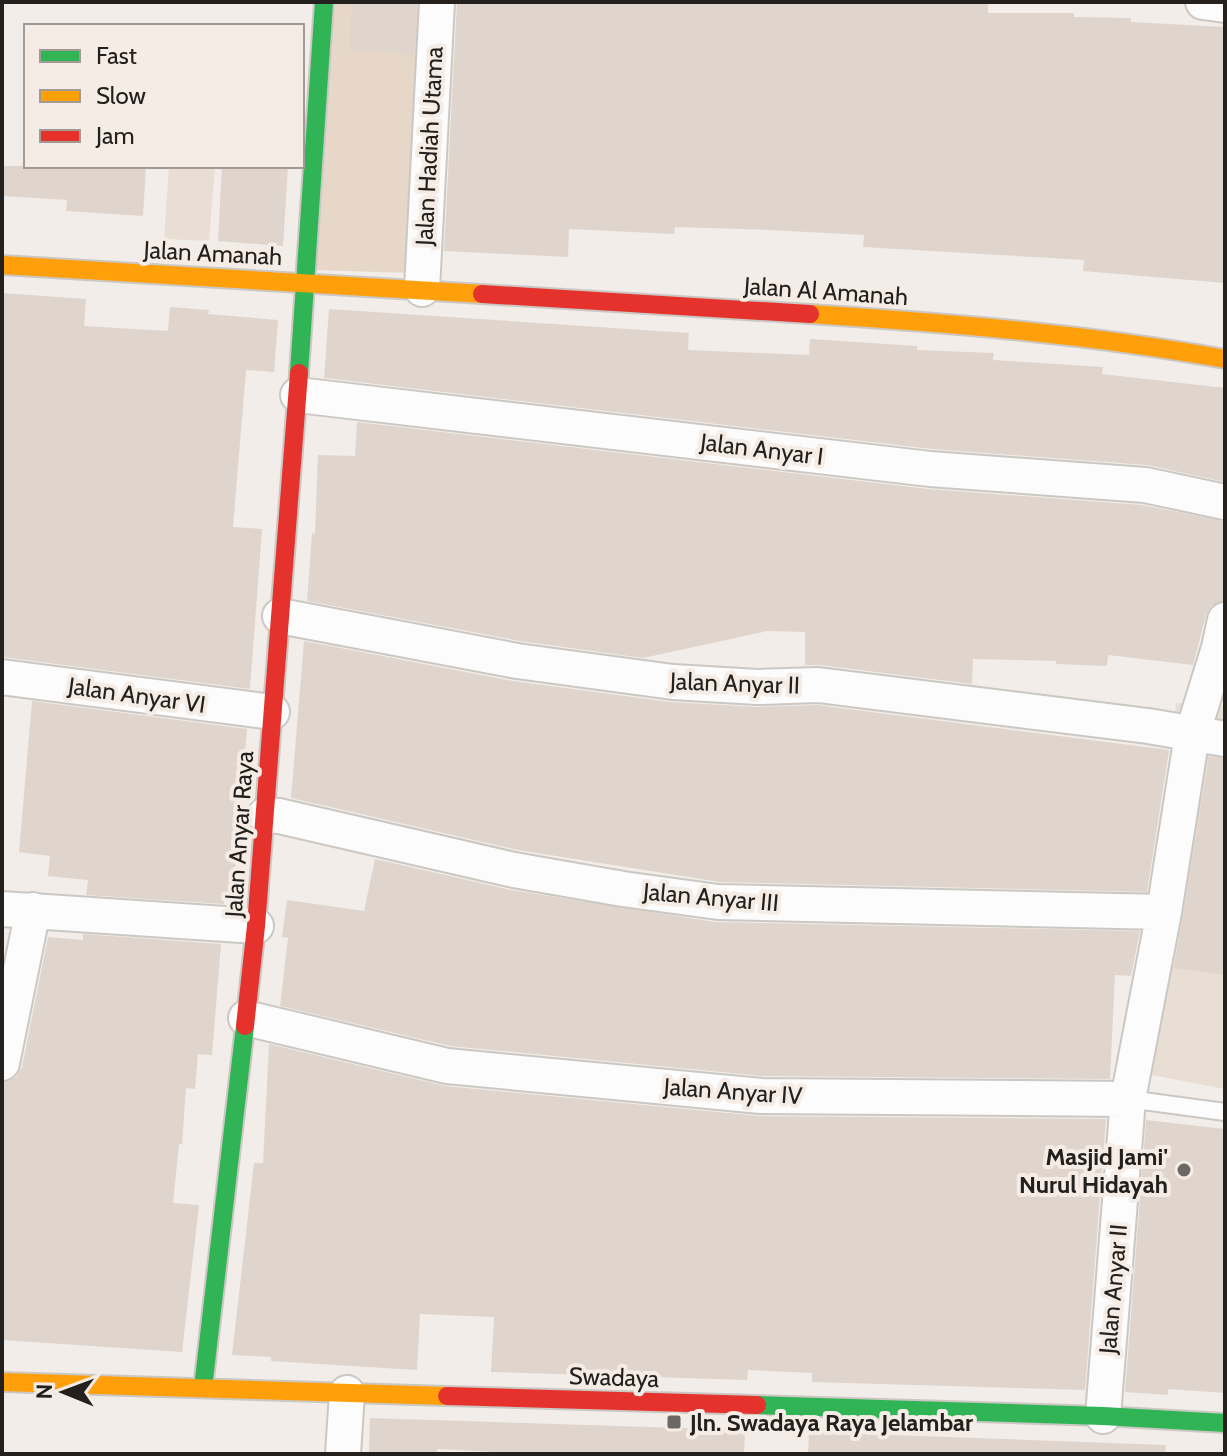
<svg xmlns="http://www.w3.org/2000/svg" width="1227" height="1456" font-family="Cabin,sans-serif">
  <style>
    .built { fill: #e8ded4 }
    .green { fill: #e6d7c8 }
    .building { fill: #dfd5cd }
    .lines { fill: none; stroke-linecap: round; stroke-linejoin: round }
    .lane-casing { stroke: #cbc8c4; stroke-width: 20 }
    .street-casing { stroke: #cbc8c4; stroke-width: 38 }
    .fast-casing { stroke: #cbc8c4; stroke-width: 22 }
    .slow-casing { stroke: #cbc8c4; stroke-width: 22 }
    .jam-casing { stroke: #cbc8c4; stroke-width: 22 }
    .lane { stroke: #fdfcfc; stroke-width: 16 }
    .street { stroke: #fdfcfc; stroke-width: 34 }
    .fast { stroke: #30b455; stroke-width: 18 }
    .slow { stroke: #ff9f0a; stroke-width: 18 }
    .jam { stroke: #e5322d; stroke-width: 18 }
    .poi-dot { fill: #6b6864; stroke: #f5ece5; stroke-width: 3 }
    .labels { text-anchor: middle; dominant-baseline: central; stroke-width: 8; stroke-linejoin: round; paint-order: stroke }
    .street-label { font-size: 24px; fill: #23201d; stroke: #f5ece5 }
    .poi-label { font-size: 24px; font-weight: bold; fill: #23201d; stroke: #f5ece5; text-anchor: end }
  </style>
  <rect width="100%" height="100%" fill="#f2ede8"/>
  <!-- built -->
  <path class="built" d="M 169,166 L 215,166 L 209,241 L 164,239 Z
    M 1176,703 L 1225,707 L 1225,1089 L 1136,1072 Z"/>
  <!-- green -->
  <path class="green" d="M 328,2 L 428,2 L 412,273 L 313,270 Z"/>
  <!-- building -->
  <path class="building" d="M 352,2 L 417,2 L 414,55 L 349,50 Z
    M 457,2 L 988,2 L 988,13 L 1074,13 L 1074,17 L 1131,18 L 1131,22 L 1225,27 L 1225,283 L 1083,271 L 1084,260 L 863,247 L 864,235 L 769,230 L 675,227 L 674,234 L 569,229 L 568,257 L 444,251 Z
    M 2,166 L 146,166 L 143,216 L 66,211 L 67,200 L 2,196 Z
    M 222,166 L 288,166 L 283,246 L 218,241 Z
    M 2,293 L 86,299 L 84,326 L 168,331 L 170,307 L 209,310 L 208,314 L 278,320 L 274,372 L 246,370 L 233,527 L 262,529 L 250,689 L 2,657 Z
    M 329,309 L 689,333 L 688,350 L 809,355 L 810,339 L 917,346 L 917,350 L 994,353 L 993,360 L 1103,367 L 1102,374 L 1225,388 L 1225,482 L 1147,465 L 932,449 L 324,378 Z
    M 357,422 L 928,489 L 1142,505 L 1225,521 L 1225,601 L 1211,606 L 1206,615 L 1193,665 L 1108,655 L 1107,666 L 1056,664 L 1056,661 L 973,659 L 972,684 L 820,665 L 805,665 L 805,632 L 767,631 L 643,658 L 520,641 L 307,601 L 312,533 L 315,534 L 318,455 L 355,456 Z
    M 304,641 L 513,681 L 670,702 L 757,707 L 817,705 L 1169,750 L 1147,892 L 720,882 L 518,850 L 291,798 Z
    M 32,701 L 247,729 L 233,895 L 225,894 L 224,904 L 86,895 L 88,880 L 48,876 L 50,856 L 19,852 Z
    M 1209,757 L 1225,758 L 1225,975 L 1174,968 Z
    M 375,859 L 511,890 L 715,922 L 1140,931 L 1131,976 L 1115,975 L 1110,1079 L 762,1076 L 450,1046 L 280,1006 L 288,938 L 282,937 L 287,900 L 364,911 Z
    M 83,934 L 221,944 L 212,1055 L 198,1054 L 195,1089 L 186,1088 L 182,1144 L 179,1144 L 173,1203 L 199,1205 L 182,1352 L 2,1340 L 2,1082 L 16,1077 L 22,1067 L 48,937 L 83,940 Z
    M 269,1044 L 445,1086 L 759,1116 L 1106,1119 L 1085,1390 L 812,1382 L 812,1373 L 748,1370 L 747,1380 L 491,1372 L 494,1317 L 420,1314 L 417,1370 L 271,1361 L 271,1357 L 232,1355 L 254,1163 L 263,1163 Z
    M 1146,1120 L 1225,1129 L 1225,1393 L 1168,1389 L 1168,1395 L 1125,1392 Z
    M 370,1418 L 745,1430 L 744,1454 L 535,1454 L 437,1449 L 437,1454 L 369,1454 Z
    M 809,1432 L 1166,1445 L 1165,1454 L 808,1454 Z"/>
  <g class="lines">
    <defs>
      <path id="lane" d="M 1128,1099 L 1225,1112"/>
      <path id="street" d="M 1203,2 L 1225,5
        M 422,289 L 437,2
        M 298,395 L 930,469 L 1145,485 L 1225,502
        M 280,616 L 517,661 L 673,682 L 758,687 L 818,685 L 1148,726 L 1225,739
        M 2,677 L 272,712
        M 265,815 L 279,816 L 514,870 L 623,889 L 718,902 L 1164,912
        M 2,909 L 256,926
        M 246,1018 L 447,1066 L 761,1096 L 1128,1099
        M 2,1063 L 33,910
        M 1103,1416 L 1128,1099 L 1164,912 L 1192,735 L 1219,648 L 1225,620
        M 343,1454 L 347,1393"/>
      <path id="fast" d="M 299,373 L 324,2
        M 203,1388 L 245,1026
        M 757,1405 L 1103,1416 L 1225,1423"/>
      <path id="slow" d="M 2,265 L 482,294
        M 810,314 C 949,323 1087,334 1225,359
        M 2,1382 L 447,1396"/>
      <path id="jam" d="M 482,294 L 810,314
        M 245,1026 L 256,926 L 299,373
        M 447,1396 L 757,1405"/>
    </defs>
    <!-- lane casing -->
    <use href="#lane" class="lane-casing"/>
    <!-- street casing -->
    <use href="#street" class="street-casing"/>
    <!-- fast casing -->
    <use href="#fast" class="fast-casing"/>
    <!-- slow casing -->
    <use href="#slow" class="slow-casing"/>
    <!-- jam casing -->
    <use href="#jam" class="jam-casing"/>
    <!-- lane -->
    <use href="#lane" class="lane"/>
    <!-- street -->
    <use href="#street" class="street"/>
    <!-- fast -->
    <use href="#fast" class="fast"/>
    <!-- slow -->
    <use href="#slow" class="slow"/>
    <!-- jam -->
    <use href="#jam" class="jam"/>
  </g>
  <!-- markers -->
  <g class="poi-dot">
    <circle cx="1184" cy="1170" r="8"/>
    <rect x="666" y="1414" width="16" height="16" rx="4"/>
  </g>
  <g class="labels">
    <!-- street labels -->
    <g class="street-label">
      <text transform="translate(429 146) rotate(-87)">Jalan Hadiah Utama</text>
      <text transform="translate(213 253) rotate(3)">Jalan Amanah</text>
      <text transform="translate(826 291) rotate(4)">Jalan Al Amanah</text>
      <text transform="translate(762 449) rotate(7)">Jalan Anyar I</text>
      <text transform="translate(735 683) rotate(2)">Jalan Anyar II</text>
      <text transform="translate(137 695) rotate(8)">Jalan Anyar VI</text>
      <text transform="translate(239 834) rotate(-86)">Jalan Anyar Raya</text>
      <text transform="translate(711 897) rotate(5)">Jalan Anyar III</text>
      <text transform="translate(733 1091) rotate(4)">Jalan Anyar IV</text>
      <text transform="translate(1113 1289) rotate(-85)">Jalan Anyar II</text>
      <text transform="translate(614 1377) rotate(2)">Swadaya</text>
    </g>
    <!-- poi labels -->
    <g class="poi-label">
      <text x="1168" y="1156">Masjid Jami'<tspan x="1168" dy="28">Nurul Hidayah</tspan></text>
      <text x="690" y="1422" text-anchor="start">Jln. Swadaya Raya Jelambar</text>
    </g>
  </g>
  <!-- border -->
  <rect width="1227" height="1456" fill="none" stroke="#23201d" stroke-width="8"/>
  <!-- legend -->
  <rect x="24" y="24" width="280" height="144" fill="#f5ece5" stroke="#a19a95" stroke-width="2"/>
  <rect x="40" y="50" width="40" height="12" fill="#30b455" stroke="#a19a95" stroke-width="2"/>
  <text x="96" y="64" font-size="24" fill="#23201d">Fast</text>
  <rect x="40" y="90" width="40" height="12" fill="#ff9f0a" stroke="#a19a95" stroke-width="2"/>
  <text x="96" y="104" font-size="24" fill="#23201d">Slow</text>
  <rect x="40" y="130" width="40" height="12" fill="#e5322d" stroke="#a19a95" stroke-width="2"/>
  <text x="96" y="144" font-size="24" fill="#23201d">Jam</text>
  <!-- north arrow -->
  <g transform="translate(64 1392) rotate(271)" stroke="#f5ece5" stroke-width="6" paint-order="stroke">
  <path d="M0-6L14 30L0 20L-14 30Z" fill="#23201d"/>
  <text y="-12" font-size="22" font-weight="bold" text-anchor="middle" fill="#23201d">N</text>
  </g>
</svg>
